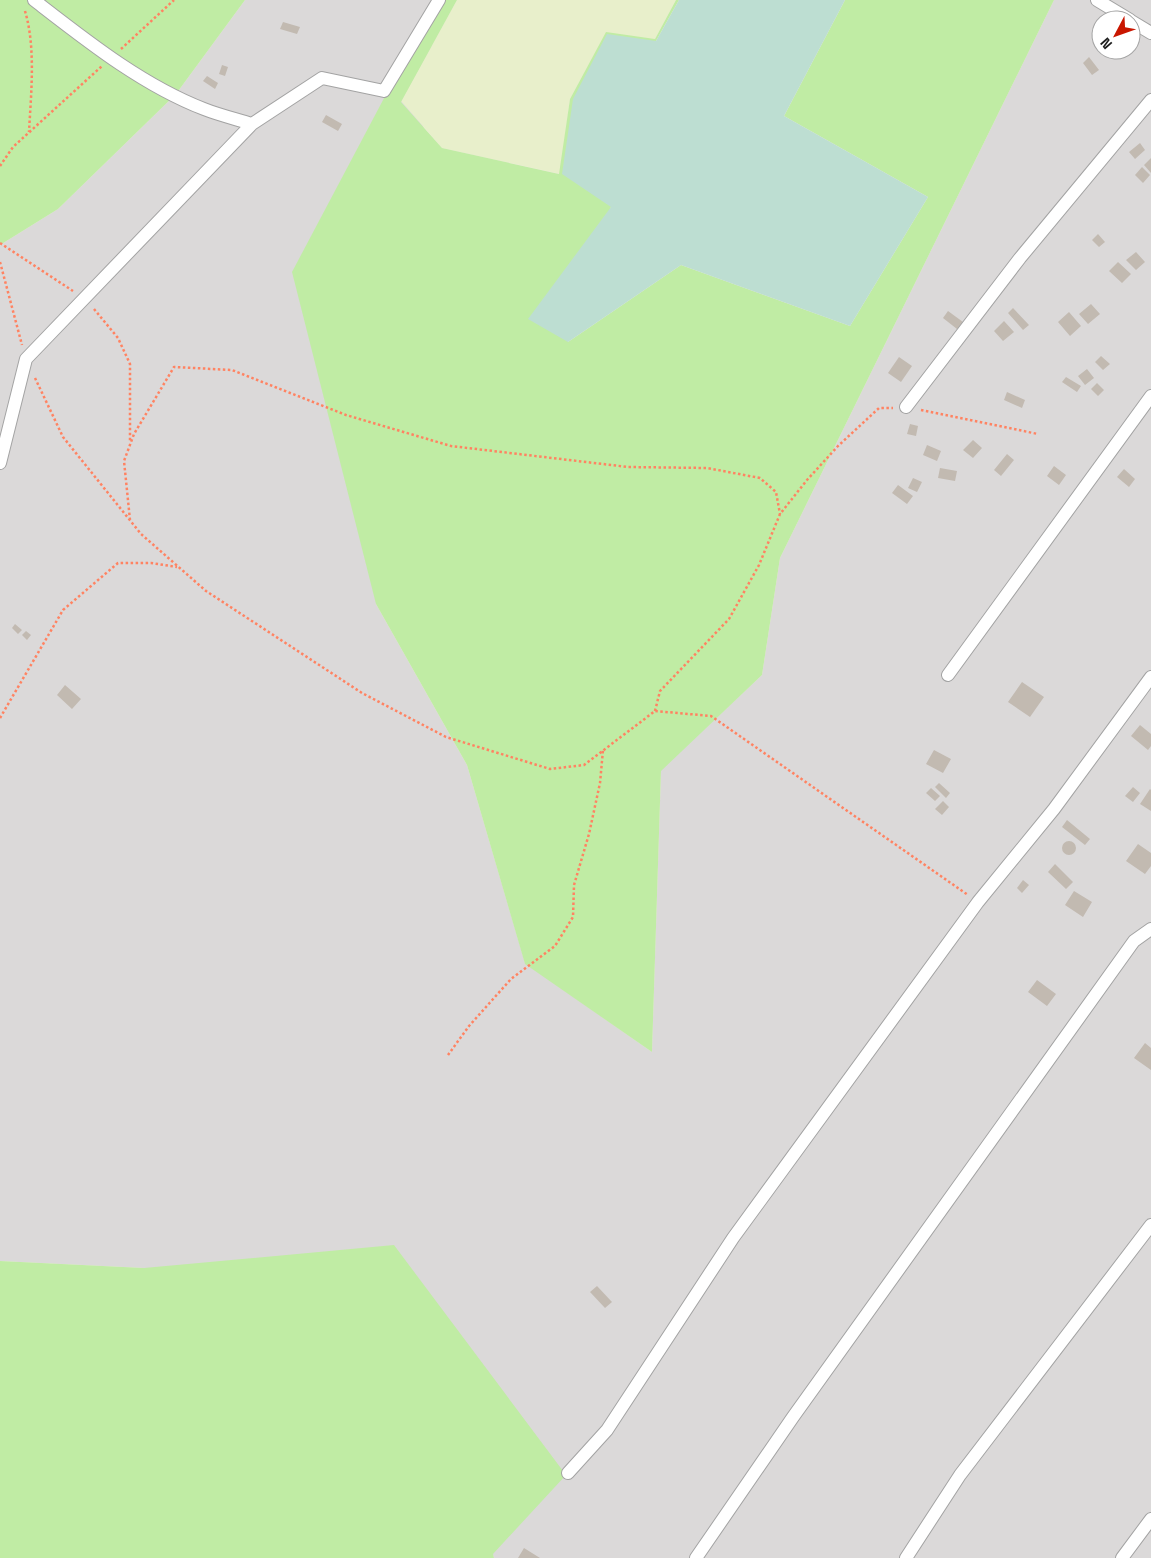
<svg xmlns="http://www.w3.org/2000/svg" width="1151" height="1558" font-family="'Space Grotesk',sans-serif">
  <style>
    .residential { fill: #dbd9d9; fill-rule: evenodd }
    .farmland { fill: #e8efcb }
    .grass { fill: #c0eca4 }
    .wetland { fill: #bdded2 }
    .building { fill: #c2bab1 }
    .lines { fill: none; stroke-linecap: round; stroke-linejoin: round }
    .minor-casing { stroke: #a3a3a3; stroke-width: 14 }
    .path { stroke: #ff8362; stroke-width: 2.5; stroke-dasharray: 2.5 2.5; stroke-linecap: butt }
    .minor { stroke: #fff; stroke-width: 12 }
  </style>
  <rect width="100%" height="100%" fill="#efece1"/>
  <!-- residential -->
  <path class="residential" d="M 245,0 L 436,0 L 376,604 L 467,765 L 525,963 L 652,1052 L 661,770 L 762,675 L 780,558 L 1054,0 L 1151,0 L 1151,1558 L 494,1558 L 493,1555 L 144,1268 L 0,1261 L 0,245 L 58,209 L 176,94 ZM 1101,20 L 1131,20 L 1131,50 L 1101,50 Z"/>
  <!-- farmland -->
  <path class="farmland" d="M 457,0 L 676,0 L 655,39 L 606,33 L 570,99 L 560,174 L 442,148 L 401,101 Z"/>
  <!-- grass -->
  <path class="grass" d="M 0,0 L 245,0 L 176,94 L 58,209 L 0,245 Z
    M 436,0 L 457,0 L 401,102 L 442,148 L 559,174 L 570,99 L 606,32 L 655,39 L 676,0 L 679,0 L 656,41 L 611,207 L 568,342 L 681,265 L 850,326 L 928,197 L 784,116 L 845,0 L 1054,0 L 780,558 L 762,675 L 661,771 L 652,1052 L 525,964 L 467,765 L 376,604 L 292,272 Z
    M 394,1245 L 566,1475 L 493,1554 L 494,1558 L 0,1558 L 0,1261 L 144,1268 Z"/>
  <!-- wetland -->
  <path class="wetland" d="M 679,0 L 845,0 L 784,116 L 928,197 L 850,326 L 681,265 L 568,342 L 528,319 L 611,207 L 562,174 L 573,99 L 607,34 L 656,41 Z"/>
  <!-- building -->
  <path class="building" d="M 283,22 L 300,27 L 297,34 L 280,29 Z
    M 1089,57 L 1099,70 L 1092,75 L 1083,63 Z
    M 222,65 L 228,67 L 225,76 L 219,74 Z
    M 207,76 L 218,83 L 215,89 L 203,81 Z
    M 326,115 L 342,124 L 338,131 L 322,122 Z
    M 1140,143 L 1145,150 L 1135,159 L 1129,152 Z
    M 1151,158 L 1151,173 L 1144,165 Z
    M 1142,167 L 1150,175 L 1143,183 L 1135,175 Z
    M 1098,234 L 1105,242 L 1099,247 L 1092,240 Z
    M 1136,252 L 1145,262 L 1136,270 L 1126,260 Z
    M 1118,262 L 1131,274 L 1122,283 L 1109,271 Z
    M 1091,304 L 1100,314 L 1088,324 L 1079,314 Z
    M 1013,308 L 1029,325 L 1023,330 L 1008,313 Z
    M 948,311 L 963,322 L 957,329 L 943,318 Z
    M 1069,312 L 1081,326 L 1070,336 L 1058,322 Z
    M 1004,321 L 1014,332 L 1003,341 L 994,331 Z
    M 1101,356 L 1110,364 L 1103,370 L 1095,362 Z
    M 899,357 L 912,366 L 901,382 L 888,373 Z
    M 1087,369 L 1094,378 L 1085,385 L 1078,376 Z
    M 1066,377 L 1081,386 L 1077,392 L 1062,382 Z
    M 1097,383 L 1104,390 L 1098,396 L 1091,389 Z
    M 1007,392 L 1025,400 L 1022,408 L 1004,400 Z
    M 910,424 L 918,426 L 916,436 L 907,434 Z
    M 973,440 L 982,448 L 973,458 L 963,450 Z
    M 927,445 L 941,451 L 937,461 L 923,455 Z
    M 1007,454 L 1014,460 L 1001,476 L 994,470 Z
    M 1054,466 L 1066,475 L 1059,485 L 1047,476 Z
    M 940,468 L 957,471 L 955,481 L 938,478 Z
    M 1124,469 L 1135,479 L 1129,487 L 1117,477 Z
    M 913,478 L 922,482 L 917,492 L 908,488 Z
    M 898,485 L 913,496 L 907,504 L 892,493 Z
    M 15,624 L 22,630 L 18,634 L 12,628 Z
    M 26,631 L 31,635 L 27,640 L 22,635 Z
    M 1022,682 L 1044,697 L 1030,717 L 1008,702 Z
    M 65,685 L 81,699 L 72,709 L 57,695 Z
    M 1140,725 L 1151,734 L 1151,746 L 1148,750 L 1131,736 Z
    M 934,750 L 951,759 L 943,773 L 926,764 Z
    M 939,783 L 950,793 L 946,798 L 935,787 Z
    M 1133,787 L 1140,793 L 1133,802 L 1125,796 Z
    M 931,788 L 940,796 L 935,801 L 926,793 Z
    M 1150,789 L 1151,790 L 1151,811 L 1140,804 Z
    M 943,801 L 949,807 L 942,815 L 935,809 Z
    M 1067,820 L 1090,839 L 1085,845 L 1062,827 Z
    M1062 848a7 7 0 1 1 14 0a7 7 0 1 1-14 0Z
    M 1138,844 L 1151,853 L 1151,866 L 1145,874 L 1126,861 Z
    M 1055,864 L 1073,882 L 1066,889 L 1048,872 Z
    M 1023,880 L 1029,885 L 1022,893 L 1017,888 Z
    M 1074,891 L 1092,902 L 1083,917 L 1065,905 Z
    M 1037,980 L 1056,994 L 1047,1006 L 1028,992 Z
    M 1145,1043 L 1151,1048 L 1151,1070 L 1134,1058 Z
    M 597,1286 L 612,1302 L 605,1308 L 590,1292 Z
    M 524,1548 L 540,1558 L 518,1558 Z"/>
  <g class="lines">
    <defs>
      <path id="minor" d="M 34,0 C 87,41 142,85 204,109 C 219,115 236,119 252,124
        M 1097,0 L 1130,20
        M 1131,21 L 1151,33
        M 906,407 L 1020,258 L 1151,100
        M 0,463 L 26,359 L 252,124 L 322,78 L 384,91 L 439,0
        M 948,675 L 1151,396
        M 568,1473 L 607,1430 L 733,1238 L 978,902 L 1054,809 L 1151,677
        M 696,1558 L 793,1417 L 1134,941 L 1151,929
        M 906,1558 L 960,1475 L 1151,1225
        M 1122,1558 L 1151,1519"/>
    </defs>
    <!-- minor casing -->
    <use href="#minor" class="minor-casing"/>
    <!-- path -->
    <path class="path" d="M 25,11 C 36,48 31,93 29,132
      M 121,49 L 174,0
      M 0,166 L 13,147 L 102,66
      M 0,243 L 73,291
      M 0,262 L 22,345
      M 94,309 L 118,338 L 130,364 L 130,442
      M 35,378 L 63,437 L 141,534 L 206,591 L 362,693 L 446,737 L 550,769 L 584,765 L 655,711 L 711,716 L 968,895
      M 921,410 L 1038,434
      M 130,520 L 124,461 L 134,434 L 174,367 L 232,370 L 346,415 L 451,446 L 628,467 L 707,468 L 760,478 L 776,492 L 780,514
      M 655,711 L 660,691 L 729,619 L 759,565 L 780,514 L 807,480 L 838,446 L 879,408 L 893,408
      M 0,718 L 63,610 L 118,563 L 151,563 L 177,567
      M 448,1055 L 469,1026 L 511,979 L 555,946 L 573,917 L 574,885 L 589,834 L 600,783 L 603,750"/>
    <!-- minor -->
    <use href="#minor" class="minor"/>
  </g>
  <!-- north arrow -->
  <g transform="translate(1116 35) rotate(229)"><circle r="24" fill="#ffffff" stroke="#a4a4a4"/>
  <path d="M0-4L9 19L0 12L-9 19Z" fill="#c91600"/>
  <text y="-8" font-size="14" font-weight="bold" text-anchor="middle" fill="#1c1c1c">N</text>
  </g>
</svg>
